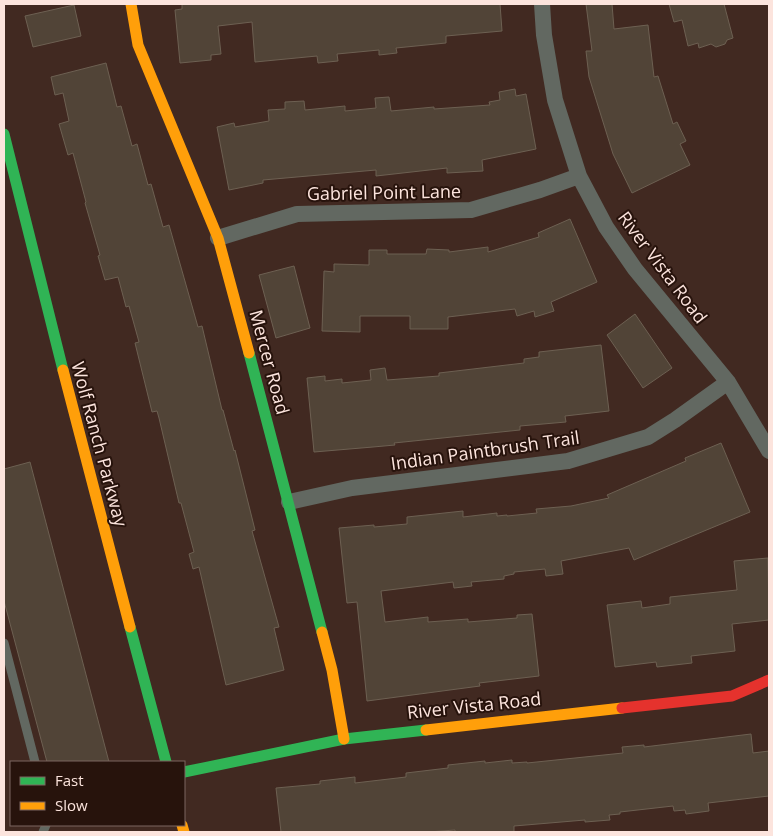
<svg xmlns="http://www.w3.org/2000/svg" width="773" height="836" font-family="'Open Sans',sans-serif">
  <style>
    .building { fill: #514437; stroke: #6d6052 }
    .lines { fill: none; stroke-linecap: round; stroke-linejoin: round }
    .lane { stroke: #626861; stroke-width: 9 }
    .street { stroke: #626861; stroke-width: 16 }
    .fast { stroke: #30b455; stroke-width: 11 }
    .slow { stroke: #ff9f0a; stroke-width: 11 }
    .jam { stroke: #e5322d; stroke-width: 11 }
    .labels { text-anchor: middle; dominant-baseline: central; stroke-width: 4; stroke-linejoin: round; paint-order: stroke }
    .street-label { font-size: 18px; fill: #fce4dd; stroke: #27130c }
  </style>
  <rect width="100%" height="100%" fill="#412921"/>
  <!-- building -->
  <path class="building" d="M 182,4 L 500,4 L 502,31 L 446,36 L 446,43 L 396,48 L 397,53 L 379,55 L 379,50 L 337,54 L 338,61 L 318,63 L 317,56 L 255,62 L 252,22 L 218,26 L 221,54 L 211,55 L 211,60 L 180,63 L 175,10 L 182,9 Z
    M 586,4 L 612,4 L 614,29 L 648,25 L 654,77 L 658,76 L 673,124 L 677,122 L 686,141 L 680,144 L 690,165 L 632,193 L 613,154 L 589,77 L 586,51 L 592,51 Z
    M 669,4 L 724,4 L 733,38 L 727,40 L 725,44 L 716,47 L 711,44 L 699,48 L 698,43 L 688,46 L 682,20 L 674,22 Z
    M 74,5 L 81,36 L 33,47 L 25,16 Z
    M 106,63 L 117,107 L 121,106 L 132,146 L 137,144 L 148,185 L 151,184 L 163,227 L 169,225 L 198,327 L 202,326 L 222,410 L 223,410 L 234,451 L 235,450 L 255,530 L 252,531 L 279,627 L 274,628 L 284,670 L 226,685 L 199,567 L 193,569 L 189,554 L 194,552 L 181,503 L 179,503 L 159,418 L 157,411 L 152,412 L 135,343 L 139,342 L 129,306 L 126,307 L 118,277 L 105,280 L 98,256 L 100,255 L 85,203 L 86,202 L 73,153 L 68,155 L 59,124 L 69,121 L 63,93 L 55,95 L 51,77 Z
    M 515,89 L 516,96 L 526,94 L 536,149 L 482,160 L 483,171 L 447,173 L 447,168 L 376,176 L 376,170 L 263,180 L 263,183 L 229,190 L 217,127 L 234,123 L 235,127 L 269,121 L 268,110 L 285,109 L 285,102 L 304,101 L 305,110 L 345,106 L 345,111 L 376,108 L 375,98 L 389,97 L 391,111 L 434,107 L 434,109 L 490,105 L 489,102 L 500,100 L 499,92 Z
    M 570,219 L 597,282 L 551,302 L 554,311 L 535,317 L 534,311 L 517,316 L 515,309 L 448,317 L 448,329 L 410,329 L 410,316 L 360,316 L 360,332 L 322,331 L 324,271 L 334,272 L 334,264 L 369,265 L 369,250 L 387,250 L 387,254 L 426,254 L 427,249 L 449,250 L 449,252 L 488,247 L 488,252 L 539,237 L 538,233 Z
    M 294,266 L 310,328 L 276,338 L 259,275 Z
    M 635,314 L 672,368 L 643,388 L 607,335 Z
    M 601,345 L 609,411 L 565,416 L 566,422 L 520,426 L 520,430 L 394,443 L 395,445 L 373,447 L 314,452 L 307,378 L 325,376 L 325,381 L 342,379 L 342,383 L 371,380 L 370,370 L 385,368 L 387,380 L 439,376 L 439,373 L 524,363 L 524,359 L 539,357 L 539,352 Z
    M 721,443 L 750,512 L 634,560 L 629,548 L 561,561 L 563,574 L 546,576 L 545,569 L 514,572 L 514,574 L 504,576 L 504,579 L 471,582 L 472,586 L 454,588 L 453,582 L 381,591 L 385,622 L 428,617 L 428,622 L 468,619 L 468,622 L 517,618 L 517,615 L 532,614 L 539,676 L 479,683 L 480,686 L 367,701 L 357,602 L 347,603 L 339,528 L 374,525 L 374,527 L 407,524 L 407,517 L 463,511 L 463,517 L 497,513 L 497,516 L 507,515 L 507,516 L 537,513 L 536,509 L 571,506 L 609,498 L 607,495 L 686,461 L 685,458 Z
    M 30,462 L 109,762 L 47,762 L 4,601 L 4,469 Z
    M 768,558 L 769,620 L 732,624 L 735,651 L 691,656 L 692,663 L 657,667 L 656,662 L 615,667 L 607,605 L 641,601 L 642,608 L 670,604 L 670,597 L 737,590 L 734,561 Z
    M 751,734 L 753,753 L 769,751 L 769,796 L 708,803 L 709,811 L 686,814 L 685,810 L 674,811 L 673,806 L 620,812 L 620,814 L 609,815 L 610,820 L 585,822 L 585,820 L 514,826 L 514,832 L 455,832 L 455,830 L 428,832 L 281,832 L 276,788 L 320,784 L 320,781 L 355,777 L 355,783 L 406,777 L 406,773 L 448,768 L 448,765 L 485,761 L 485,763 L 512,760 L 512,763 L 527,762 L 527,763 L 623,753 L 622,747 L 644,745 L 644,747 Z"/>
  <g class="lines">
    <!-- lane -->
    <path class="lane" d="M 4,643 L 35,762
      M 43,832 L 46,825"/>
    <!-- street -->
    <path class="street" d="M 542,4 L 544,35 L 555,100 L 579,176 L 606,227 L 635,269 L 728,382 L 769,451
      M 218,238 L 297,214 L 471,210 L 540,190 L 579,176
      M 289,502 L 352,488 L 568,461 L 648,437 L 675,420 L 728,382"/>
    <!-- fast -->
    <path class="fast" d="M 4,134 L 63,370
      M 249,353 L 322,632
      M 130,627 L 166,762
      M 184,772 L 344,739 L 426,730"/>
    <!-- slow -->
    <path class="slow" d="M 131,4 L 138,45 L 218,238 L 249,353
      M 63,370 L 130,627
      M 322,632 L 332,670 L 344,739
      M 426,730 L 622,708
      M 182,825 L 184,832"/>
    <!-- jam -->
    <path class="jam" d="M 622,708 L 732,696 L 769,680"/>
  </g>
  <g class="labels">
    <!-- street labels -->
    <g class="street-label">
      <text transform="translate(384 192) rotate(-1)">Gabriel Point Lane</text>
      <text transform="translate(663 267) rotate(53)">River Vista Road</text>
      <text transform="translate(270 362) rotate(75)">Mercer Road</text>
      <text transform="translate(100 444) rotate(75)">Wolf Ranch Parkway</text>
      <text transform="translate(485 450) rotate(-8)">Indian Paintbrush Trail</text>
      <text transform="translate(474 705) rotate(-6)">River Vista Road</text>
    </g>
  </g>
  <!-- border -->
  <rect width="773" height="836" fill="none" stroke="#fce4dd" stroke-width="10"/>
  <!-- legend -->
  <rect x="10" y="761" width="175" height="65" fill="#27130c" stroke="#7c6760"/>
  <rect x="20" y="777" width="25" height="8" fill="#30b455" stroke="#7c6760"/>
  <text x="55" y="786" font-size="15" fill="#fce4dd">Fast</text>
  <rect x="20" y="802" width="25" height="8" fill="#ff9f0a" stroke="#7c6760"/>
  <text x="55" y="811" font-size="15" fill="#fce4dd">Slow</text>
</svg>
